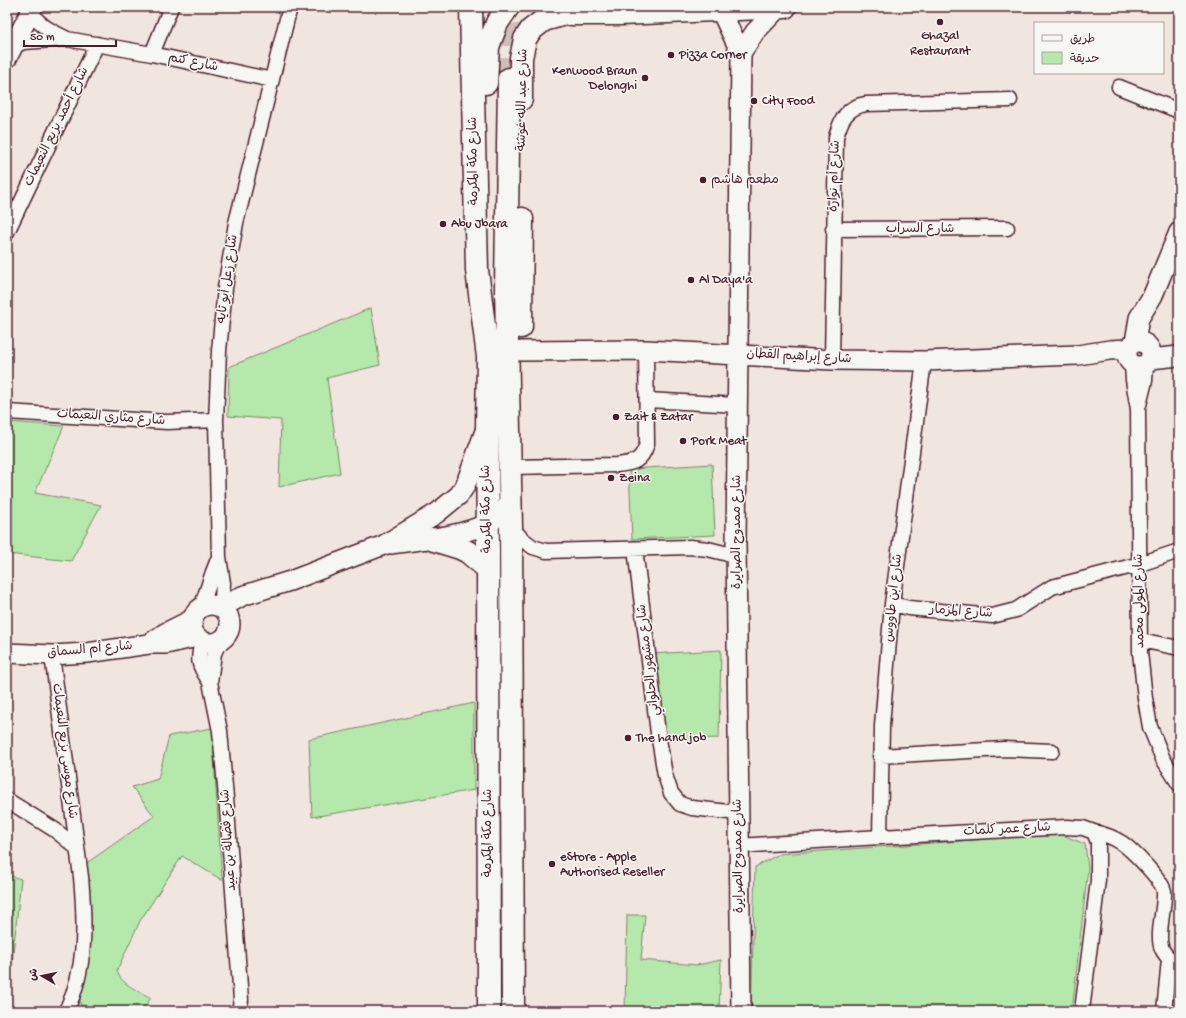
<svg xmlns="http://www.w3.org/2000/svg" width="1186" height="1018" font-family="'Gochi Hand','Playpen Sans Arabic',sans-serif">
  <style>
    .green { fill: #b4e9ab; stroke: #7f846b }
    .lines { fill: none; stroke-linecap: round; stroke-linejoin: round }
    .primary-tunnel { stroke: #d0bebb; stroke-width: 22; stroke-dasharray: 22 11; stroke-linecap: butt }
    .street-casing { stroke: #4a1f2b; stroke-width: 17 }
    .secondary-casing { stroke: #4a1f2b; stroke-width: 22 }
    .primary-casing { stroke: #4a1f2b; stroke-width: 25 }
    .street { stroke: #f6f6f2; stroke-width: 14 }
    .secondary { stroke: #f6f6f2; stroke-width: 19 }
    .primary { stroke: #f6f6f2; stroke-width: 22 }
    .poi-dot { fill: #4a1f2b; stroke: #f6f6f2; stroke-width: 1.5 }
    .labels { text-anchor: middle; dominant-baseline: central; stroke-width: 3; stroke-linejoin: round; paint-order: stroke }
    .poi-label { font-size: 13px; fill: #4a1f2b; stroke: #f6f6f2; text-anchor: start }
    .street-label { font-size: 13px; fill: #4a1f2b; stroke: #f6f6f2 }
  </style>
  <rect width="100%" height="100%" fill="#f1e6df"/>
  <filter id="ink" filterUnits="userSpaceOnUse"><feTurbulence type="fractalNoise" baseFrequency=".025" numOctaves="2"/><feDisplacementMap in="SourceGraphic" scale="8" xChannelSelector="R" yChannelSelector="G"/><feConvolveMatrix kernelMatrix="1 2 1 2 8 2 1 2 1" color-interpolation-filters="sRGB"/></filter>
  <g filter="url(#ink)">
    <!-- green -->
    <path class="green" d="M 371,308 L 380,365 L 327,378 L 340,473 L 279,487 L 281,420 L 228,416 L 229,367 Z
      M 7,422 L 64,426 L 35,493 L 101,505 L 71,561 L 7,554 Z
      M 712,464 L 715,535 L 632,539 L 629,469 Z
      M 721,650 L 719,738 L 660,740 L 650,654 Z
      M 474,703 L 474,790 L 312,817 L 309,739 Z
      M 212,728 L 222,880 L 182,856 L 140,921 L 117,970 C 119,984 140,991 151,998 L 141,1011 L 121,1011 L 80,1005 L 84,865 L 154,816 L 132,787 L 158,779 L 169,736 Z
      M 1060,834 L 1085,844 L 1088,868 L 1072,1011 L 751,1011 L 755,867 L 779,854 Z
      M 7,875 L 21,879 L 12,963 L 7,962 Z
      M 627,915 L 645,915 L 641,960 L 697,965 L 721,960 L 719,1011 L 695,1010 L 693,1011 L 625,1011 Z"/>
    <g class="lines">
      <!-- primary-tunnel -->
      <path class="primary-tunnel" d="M 509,79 L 509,7"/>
      <defs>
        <path id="street" d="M 31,12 C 40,27 52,31 67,39
          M 13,46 L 24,42 L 67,39 L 152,54 L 272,80
          M 152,54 L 171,7
          M 1119,87 L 1179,111
          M 833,229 L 1007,228
          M 7,232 L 97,44
          M 832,360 L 836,137 C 841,119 847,107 866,104 L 1010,100
          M 1132,363 L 1133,380 L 1138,409 L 1140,652 L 1145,698 L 1150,727 L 1163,759 L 1179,784
          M 647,400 L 738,405
          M 1139,405 L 1145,381 L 1146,364
          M 7,412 L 167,422 L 216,420
          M 510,467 L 617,465 C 634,463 641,462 647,444 L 646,350
          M 511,527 L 522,539 L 533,547 L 546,551 L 690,547 L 708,549 L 736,556
          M 635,549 L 658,733 L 665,775 L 671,793 L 680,804 L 692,808 L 738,813
          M 892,604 L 909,608 L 992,616 L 1016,610 L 1052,587 L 1140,564 L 1179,551
          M 219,607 L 222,600 L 223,583 L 219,557 L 216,420 L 219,351 L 225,288 L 236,223 L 290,7
          M 201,608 L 213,572 L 219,557
          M 1140,640 L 1179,648
          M 202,641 C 197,661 198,665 210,682
          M 220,641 L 214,653 L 210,682 L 220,731 L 227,809 L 241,1000 L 239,1011
          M 52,655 L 81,877 C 85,922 87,969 66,1011
          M 880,756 L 1004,749 L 1052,751
          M 7,800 L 55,830 L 77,848
          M 1094,832 C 1104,834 1113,837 1122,843 C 1132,850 1162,880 1164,891 C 1165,907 1157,932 1161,946 C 1162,951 1166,955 1169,959
          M 880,837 L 882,726 L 892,604 L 924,361
          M 739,846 L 880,837 L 1067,827 L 1083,828 L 1094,832 L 1098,842 L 1098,880 L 1082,1011
          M 1164,1011 L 1169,959 L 1179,960"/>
        <path id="secondary" d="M 720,9 L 741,53 L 736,543 L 741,1011
          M 741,53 L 755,32 L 779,7
          M 7,58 L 33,7
          M1127 354a12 12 0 1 1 24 0a12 12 0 1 1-24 0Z
          M 1135,342 L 1139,318 L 1153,295 L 1179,232
          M 521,351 L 646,350 L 832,360 L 924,361 L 1049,356 L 1078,355 L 1110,350 L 1127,349
          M 1150,359 L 1179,356
          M 391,544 C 420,540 463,536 488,523 C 498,518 505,510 511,502
          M192 624a19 19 0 1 1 38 0a19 19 0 1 1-38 0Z
          M 221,608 L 242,596 L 290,581 L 384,545 L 437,513 L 459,495 L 465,486 L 485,431
          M 152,642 L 165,633 L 193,619
          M 7,653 L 52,655 L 87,653 L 149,644 L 166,644 L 197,637"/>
        <path id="primary" d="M 471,7 L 477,270 L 488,357 L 487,428 L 488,550 L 489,1011
          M 509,79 L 506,288 L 511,527 L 513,1011
          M 486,83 L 488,47 L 497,23 L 508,7
          M 521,99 L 521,58 L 525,39 L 531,30 L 544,20 L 566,14 L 620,14 L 785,7
          M 521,327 L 522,219
          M 431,539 L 460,548 L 468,552 L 488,569"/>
      </defs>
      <!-- street casing -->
      <use href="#street" class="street-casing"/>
      <!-- secondary casing -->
      <use href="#secondary" class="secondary-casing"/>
      <!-- primary casing -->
      <use href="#primary" class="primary-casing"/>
      <!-- street -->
      <use href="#street" class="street"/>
      <!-- secondary -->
      <use href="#secondary" class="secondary"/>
      <!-- primary -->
      <use href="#primary" class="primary"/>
    </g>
  </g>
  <!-- markers -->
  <g class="poi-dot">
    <circle cx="940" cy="22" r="4"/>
    <circle cx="671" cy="55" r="4"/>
    <circle cx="645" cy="78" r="4"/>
    <circle cx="754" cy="101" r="4"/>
    <circle cx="703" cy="180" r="4"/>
    <circle cx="443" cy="224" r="4"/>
    <circle cx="691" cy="280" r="4"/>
    <circle cx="616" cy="417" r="4"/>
    <circle cx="683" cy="441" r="4"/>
    <circle cx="611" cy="478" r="4"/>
    <circle cx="628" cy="738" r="4"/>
    <circle cx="552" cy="864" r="4"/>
  </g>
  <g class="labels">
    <!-- poi labels -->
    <g class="poi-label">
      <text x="940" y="36" text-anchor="middle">Ghazal<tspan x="940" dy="15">Restaurant</tspan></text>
      <text x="679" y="55">Pizza Corner</text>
      <text x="637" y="71" text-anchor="end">Kenwood Braun<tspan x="637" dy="15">Delonghi</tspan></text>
      <text x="762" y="101">City Food</text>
      <text x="711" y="180">مطعم هاشم</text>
      <text x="451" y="224">Abu Jbara</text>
      <text x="699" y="280">Al Daya'a</text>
      <text x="624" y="417">Zait &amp; Zatar</text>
      <text x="691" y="441">Pork Meat</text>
      <text x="619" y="478">Zeina</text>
      <text x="636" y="738">The hand job</text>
      <text x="560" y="857">eStore - Apple<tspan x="560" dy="15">Authorised Reseller</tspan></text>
    </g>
    <!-- street labels -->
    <g class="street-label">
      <text transform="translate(193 63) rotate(12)">شارع كتم</text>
      <text transform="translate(523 100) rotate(-89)">شارع عبد الله غوشة</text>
      <text transform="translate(57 127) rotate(-64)">شارع أحمد بزيع النعيمات</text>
      <text transform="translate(474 161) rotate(-91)">شارع مكة المكرمة</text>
      <text transform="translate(835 176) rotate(-88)">شارع أم نوارة</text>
      <text x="920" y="229">شارع السراب</text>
      <text transform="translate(228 279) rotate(-82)">شارع زعل أبو تايه</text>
      <text transform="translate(799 357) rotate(3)">شارع إبراهيم القطان</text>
      <text transform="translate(111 418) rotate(4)">شارع مثاري النعيمات</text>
      <text transform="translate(487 509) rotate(-91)">شارع مكة المكرمة</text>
      <text transform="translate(737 532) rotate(-90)">شارع ممدوح الصرايرة</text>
      <text transform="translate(894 598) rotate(-84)">شارع ابن طاووس</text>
      <text transform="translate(1140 601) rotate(-91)">شارع المولى محمد</text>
      <text transform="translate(961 612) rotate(4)">شارع المزمار</text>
      <text transform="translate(90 650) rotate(-5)">شارع أم السماق</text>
      <text transform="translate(649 660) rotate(-97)">شارع مشهور الحلواني</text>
      <text transform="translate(64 751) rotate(83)">شارع موسى بزيع النعيمات</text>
      <text transform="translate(1007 830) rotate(-3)">شارع عمر كلمات</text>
      <text transform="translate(488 833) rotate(-90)">شارع مكة المكرمة</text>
      <text transform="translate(229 840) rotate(-94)">شارع فضالة بن عبيد</text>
      <text transform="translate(739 856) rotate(-91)">شارع ممدوح الصرايرة</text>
    </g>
  </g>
  <!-- margin -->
  <rect width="1186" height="1018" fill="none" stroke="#f6f6f2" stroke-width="24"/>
  <rect x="12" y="12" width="1162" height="994" fill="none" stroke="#4a1f2b" stroke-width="1.5" filter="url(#ink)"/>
  <!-- legend -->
  <rect x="1034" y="22" width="130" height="52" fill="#f6f6f2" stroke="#b1a0a2"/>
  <rect x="1042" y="35" width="20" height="6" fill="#f6f6f2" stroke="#b1a0a2"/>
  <text x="1070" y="42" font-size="12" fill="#4a1f2b">طريق</text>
  <rect x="1042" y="52" width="20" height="12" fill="#b4e9ab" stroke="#b1a0a2"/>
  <text x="1070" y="62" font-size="12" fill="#4a1f2b">حديقة</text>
  <!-- north arrow -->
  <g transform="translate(42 976) rotate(279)" stroke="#f6f6f2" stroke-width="3" paint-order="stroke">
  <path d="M0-3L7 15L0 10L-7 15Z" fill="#4a1f2b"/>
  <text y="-6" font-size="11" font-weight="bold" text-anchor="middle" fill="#4a1f2b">ش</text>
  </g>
  <!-- scale -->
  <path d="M24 40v6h92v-6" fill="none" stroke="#4a1f2b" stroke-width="2"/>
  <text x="30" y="40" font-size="12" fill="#4a1f2b" stroke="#f6f6f2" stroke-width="3" paint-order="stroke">50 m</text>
</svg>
